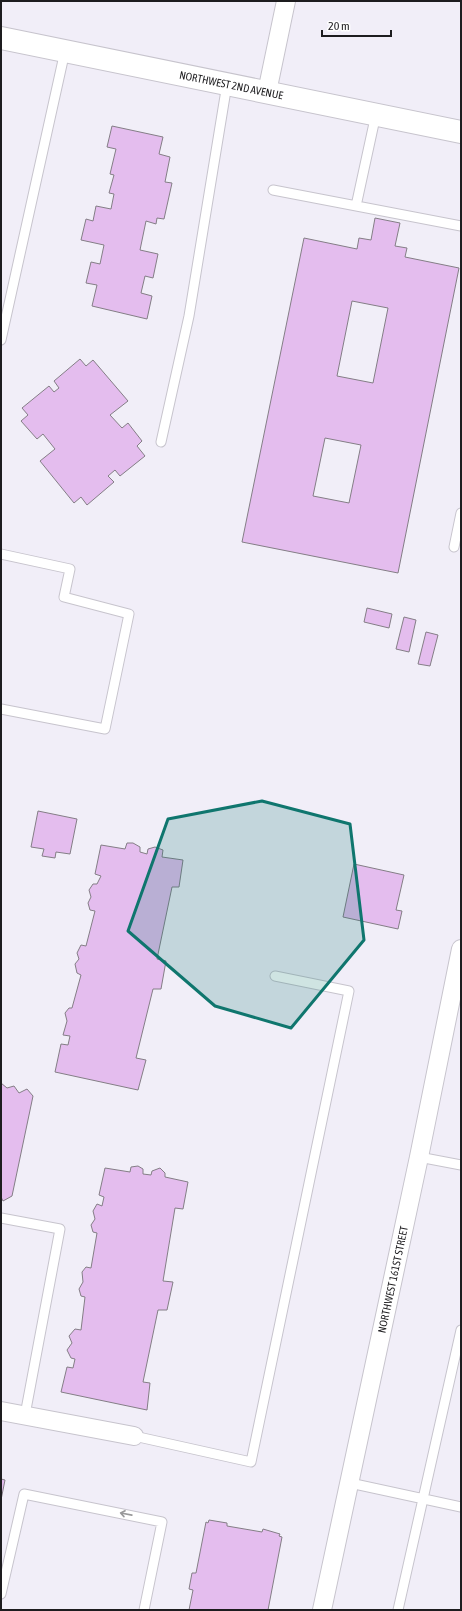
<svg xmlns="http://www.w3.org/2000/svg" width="462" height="1611" font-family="'Asap Condensed',sans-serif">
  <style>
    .building { fill: #e4bdee; stroke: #847e86; fill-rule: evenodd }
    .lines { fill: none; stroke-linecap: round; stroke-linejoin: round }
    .lane-casing { stroke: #c7c4cd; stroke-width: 11 }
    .street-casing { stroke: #c7c4cd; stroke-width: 20 }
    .secondary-casing { stroke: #c7c4cd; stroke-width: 24 }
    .lane { stroke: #fff; stroke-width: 9 }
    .street { stroke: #fff; stroke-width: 18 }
    .secondary { stroke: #fff; stroke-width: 22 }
    .oneway { stroke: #99999a }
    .marked { fill: #0f766e; fill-opacity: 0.2; stroke: #0f766e; stroke-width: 3; stroke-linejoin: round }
    .labels { text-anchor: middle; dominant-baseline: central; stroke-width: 4; stroke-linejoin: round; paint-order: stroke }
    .street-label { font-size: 11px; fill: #1d1c1f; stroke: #fff }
  </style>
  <rect width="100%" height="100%" fill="#f1eef8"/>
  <!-- building -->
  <path class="building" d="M 112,126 L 163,137 L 159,154 L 170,157 L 165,182 L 172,183 L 164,219 L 157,218 L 156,224 L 146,221 L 140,250 L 158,254 L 153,278 L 145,276 L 141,293 L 152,296 L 147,319 L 92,306 L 97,285 L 86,283 L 91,262 L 100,264 L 104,245 L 81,240 L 86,219 L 93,221 L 96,206 L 111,209 L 114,194 L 109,193 L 114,175 L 110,174 L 116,149 L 107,147 Z
    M 375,218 L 400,223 L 395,246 L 407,248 L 405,257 L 459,268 L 398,573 L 242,542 L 304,238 L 357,249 L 359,238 L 371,240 ZM 352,301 L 388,308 L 373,383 L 337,376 ZM 325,438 L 361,445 L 349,503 L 313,496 Z
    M 80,359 L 86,366 L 93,360 L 128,401 L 110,415 L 122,428 L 128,423 L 142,441 L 137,446 L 145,456 L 120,476 L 115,470 L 108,476 L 114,482 L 87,505 L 81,497 L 74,503 L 40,461 L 55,449 L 43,434 L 37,439 L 21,421 L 28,415 L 22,408 L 49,386 L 54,392 L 59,388 L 54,381 Z
    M 367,608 L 392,614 L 389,628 L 364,622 Z
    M 404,617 L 416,620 L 409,652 L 396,649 Z
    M 426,632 L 438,635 L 430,666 L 418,664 Z
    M 38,811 L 77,819 L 70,854 L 56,852 L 55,858 L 42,856 L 44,849 L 31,847 Z
    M 127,843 L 133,843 L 140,847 L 140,852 L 147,854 L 148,849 L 155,847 L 163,850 L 162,857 L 183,860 L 179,887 L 172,887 L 157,959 L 166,961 L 161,989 L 153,989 L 136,1058 L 146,1060 L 138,1090 L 55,1072 L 61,1044 L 68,1045 L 70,1036 L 63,1035 L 67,1021 L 65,1013 L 69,1008 L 72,1008 L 81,975 L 77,973 L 75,964 L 79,959 L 77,953 L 81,945 L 86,946 L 95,911 L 90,910 L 88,903 L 91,897 L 89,890 L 93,884 L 97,884 L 101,876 L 95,874 L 101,845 L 125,849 Z
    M 354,864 L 404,875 L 396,910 L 402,911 L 398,929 L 343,917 Z
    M 1,1083 L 7,1088 L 14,1086 L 19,1093 L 27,1089 L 33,1096 L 12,1196 L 3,1201 L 1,1197 Z
    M 138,1166 L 143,1169 L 143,1174 L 151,1175 L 152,1171 L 160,1168 L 165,1173 L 165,1177 L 188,1182 L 183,1209 L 175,1208 L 163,1281 L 173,1282 L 167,1310 L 158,1310 L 143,1382 L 150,1383 L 147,1410 L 61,1392 L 67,1367 L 73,1368 L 75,1359 L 71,1358 L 67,1350 L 72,1343 L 69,1336 L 75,1329 L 81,1330 L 85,1297 L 81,1296 L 79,1289 L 83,1282 L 82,1272 L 86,1267 L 91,1268 L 97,1233 L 93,1232 L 91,1225 L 95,1219 L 93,1211 L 97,1204 L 102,1206 L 104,1197 L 99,1195 L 105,1168 L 130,1172 L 131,1167 Z
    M 1,1479 L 5,1480 L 1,1500 Z
    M 209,1520 L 227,1523 L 227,1526 L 262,1532 L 263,1529 L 280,1534 L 279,1536 L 282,1537 L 268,1610 L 189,1610 L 193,1590 L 189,1589 L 192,1573 L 196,1573 L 206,1522 L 208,1523 Z"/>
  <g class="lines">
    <defs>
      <path id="lane" d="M 273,190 L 461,226
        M 356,206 L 376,114
        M 1,340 L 65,51
        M 161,442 L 189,316 L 227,84
        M 454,547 L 461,513
        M 1,554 L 70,569 L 64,597 L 129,614 L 105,729 L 1,709
        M 419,1157 L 461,1165
        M 1,1218 L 60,1229 L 25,1415
        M 134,1436 L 251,1462 L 349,991 L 275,976
        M 350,1483 L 461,1507
        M 1,1594 L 24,1494 L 162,1522 L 144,1610
        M 398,1610 L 461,1330"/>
      <g id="street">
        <path d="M 267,92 L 286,1"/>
        <path d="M 1,1411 L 134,1436"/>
        <path id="s1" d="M 322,1610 L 419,1157 L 461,949"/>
      </g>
      <g id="secondary">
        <path id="s2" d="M 1,38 L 461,132"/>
      </g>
    </defs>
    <!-- lane casing -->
    <use href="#lane" class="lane-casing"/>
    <!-- street casing -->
    <use href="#street" class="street-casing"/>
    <!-- secondary casing -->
    <use href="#secondary" class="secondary-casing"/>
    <!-- lane -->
    <use href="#lane" class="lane"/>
    <!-- street -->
    <use href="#street" class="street"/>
    <!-- secondary -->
    <use href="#secondary" class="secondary"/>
  </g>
  <!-- one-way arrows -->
  <defs><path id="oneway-shaft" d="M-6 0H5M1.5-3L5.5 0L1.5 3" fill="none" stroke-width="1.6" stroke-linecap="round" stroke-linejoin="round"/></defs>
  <use class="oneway" href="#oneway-shaft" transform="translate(126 1514) rotate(-169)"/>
  <!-- marked area -->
  <path class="marked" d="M 262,801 L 350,824 L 364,940 L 291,1028 L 215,1006 L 128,931 L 168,819 Z"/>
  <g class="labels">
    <!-- street labels -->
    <g class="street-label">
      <text stroke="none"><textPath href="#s2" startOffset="235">NORTHWEST 2ND AVENUE</textPath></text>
      <text stroke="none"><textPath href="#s1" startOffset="338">NORTHWEST 161ST STREET</textPath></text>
    </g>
  </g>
  <!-- border -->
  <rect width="462" height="1611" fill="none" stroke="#1d1c1f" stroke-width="4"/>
  <!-- scale -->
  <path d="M322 30v6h69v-6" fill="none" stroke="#1d1c1f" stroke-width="2"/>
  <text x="328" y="30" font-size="12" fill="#1d1c1f" stroke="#ffffff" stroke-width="3" paint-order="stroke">20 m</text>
</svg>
